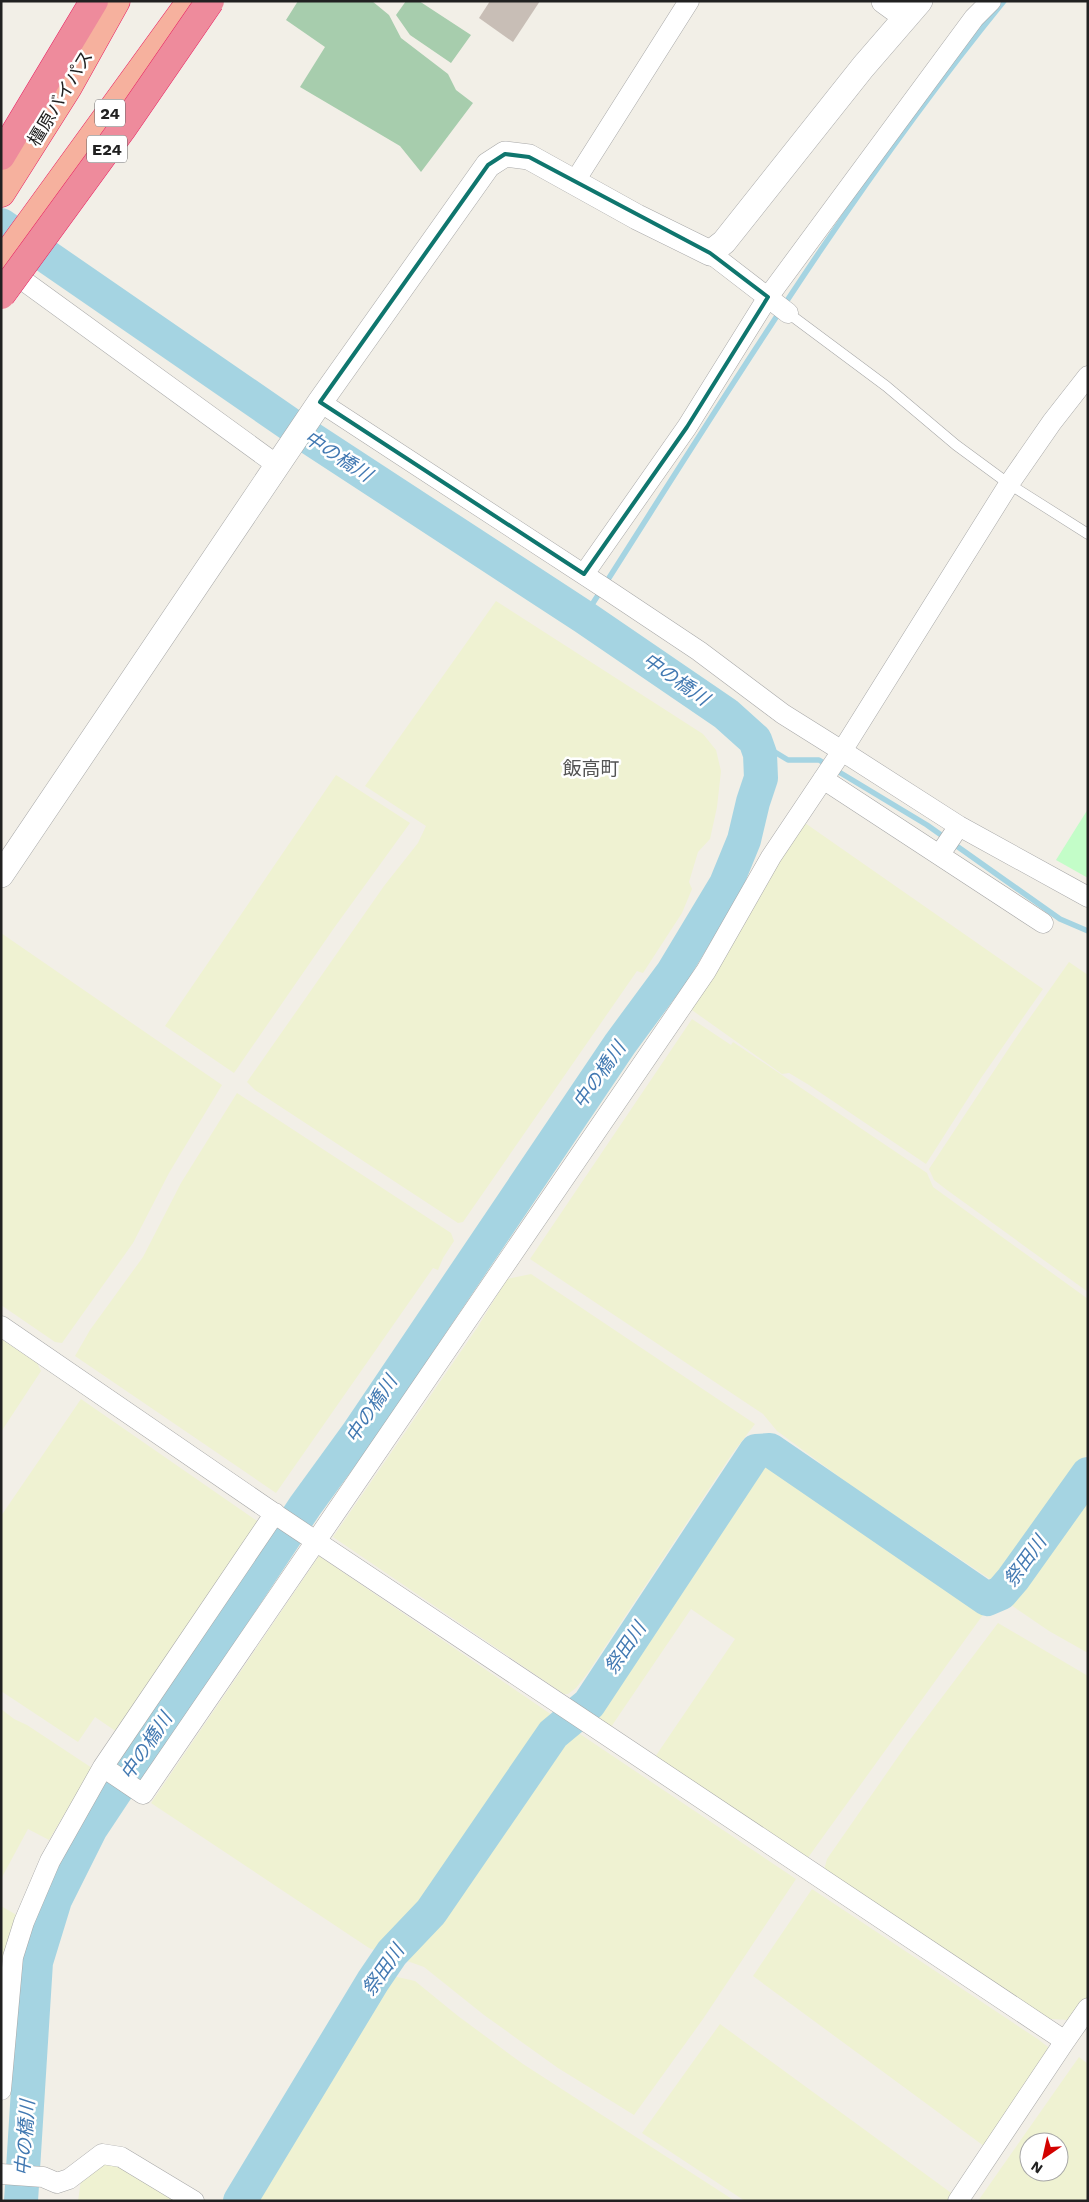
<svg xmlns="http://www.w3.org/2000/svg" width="1089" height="2202" font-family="'Work Sans','Noto Sans JP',sans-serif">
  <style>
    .farmland { fill: #eff2d2; fill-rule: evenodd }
    .cemetery { fill: #a7cdad }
    .park { fill: #c3fdc8 }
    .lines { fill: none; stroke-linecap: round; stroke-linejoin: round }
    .stream { stroke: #a5d4e2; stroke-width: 5.5 }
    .river { stroke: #a5d4e2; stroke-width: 34 }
    .building { fill: #c8beb6 }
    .service-casing { stroke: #a8a8a8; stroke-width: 11 }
    .minor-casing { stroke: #a8a8a8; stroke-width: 21 }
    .tertiary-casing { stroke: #a8a8a8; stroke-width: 26 }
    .trunk-casing { stroke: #e81c60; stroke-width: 29 }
    .motorway-casing { stroke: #e81c60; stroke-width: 29 }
    .service { stroke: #fff; stroke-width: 10 }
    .minor { stroke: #fff; stroke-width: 20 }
    .tertiary { stroke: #fff; stroke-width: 25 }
    .trunk { stroke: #f6b19e; stroke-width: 28 }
    .motorway { stroke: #ee8b9c; stroke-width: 28 }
    .motorway-bridge-casing { stroke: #e81c60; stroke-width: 29; stroke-linecap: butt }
    .motorway-bridge { stroke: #ee8b9c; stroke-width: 28 }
    .marked { fill: none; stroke: #0f766e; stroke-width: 4; stroke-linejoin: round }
    .labels { text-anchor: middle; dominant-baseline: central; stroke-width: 5; stroke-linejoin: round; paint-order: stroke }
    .shield { fill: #fff; stroke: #646464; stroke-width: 1 }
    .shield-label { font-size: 16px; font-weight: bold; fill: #212121 }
    .street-label { font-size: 18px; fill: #212121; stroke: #fff }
    .water-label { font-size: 19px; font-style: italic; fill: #4279b2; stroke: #fff }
    .neighbourhood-label { font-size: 19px; fill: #545454; stroke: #fff }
  </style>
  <rect width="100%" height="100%" fill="#f2efe7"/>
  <!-- farmland -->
  <path class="farmland" d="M 496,601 L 703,734 L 716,750 L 721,771 L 717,807 L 710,839 L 698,852 L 689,882 L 692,889 L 682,913 L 643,973 L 637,971 L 463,1222 L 458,1223 L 255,1090 L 247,1082 L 384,886 L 418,843 L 426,826 L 365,786 Z
    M 336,775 L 410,823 L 334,928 L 234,1073 L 165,1026 Z
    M 805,823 L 1043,989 L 981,1078 L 926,1164 L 809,1085 L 789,1073 L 782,1074 L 689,1008 L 728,953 L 783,856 Z
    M 1,933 L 222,1085 L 169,1173 L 133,1243 L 62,1343 L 55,1342 L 1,1305 Z
    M 1069,962 L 1088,975 L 1088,1292 L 947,1190 L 934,1180 L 929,1169 L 1015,1039 Z
    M 692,1019 L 731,1045 L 733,1042 L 927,1173 L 933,1187 L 1088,1299 L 1088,1453 L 996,1583 L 857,1490 L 777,1431 L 763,1414 L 530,1259 Z
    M 237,1093 L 451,1233 L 454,1241 L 443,1258 L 438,1270 L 433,1268 L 276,1493 L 75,1356 L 90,1330 L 143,1257 L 181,1183 Z
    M 531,1274 L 755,1424 L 732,1454 L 587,1674 L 576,1688 L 568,1694 L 564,1694 L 333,1537 L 477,1328 L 507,1279 Z
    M 1,1339 L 37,1363 L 41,1371 L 1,1432 Z
    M 81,1399 L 260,1523 L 117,1732 L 95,1717 L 78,1742 L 1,1691 L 1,1516 Z
    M 758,1460 L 985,1612 L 807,1859 L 655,1757 L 735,1639 L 691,1609 L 611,1727 L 589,1712 Z
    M 1088,1485 L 1088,1653 L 1049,1631 L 1008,1603 L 1007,1600 Z
    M 319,1556 L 555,1717 L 534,1743 L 428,1894 L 393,1936 L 377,1951 L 369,1948 L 151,1803 Z
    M 998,1623 L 1088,1676 L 1088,1997 L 1069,2020 L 1050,2019 L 824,1870 L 827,1859 L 909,1741 Z
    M 1,1709 L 14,1719 L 27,1725 L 92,1768 L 49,1840 L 28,1829 L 1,1879 Z
    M 571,1728 L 796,1879 L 703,2019 L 634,2115 L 558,2068 L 484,2015 L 424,1967 L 396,1957 L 414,1939 L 444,1901 L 561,1734 Z
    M 812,1889 L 1039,2040 L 1057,2054 L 988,2149 L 753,1976 Z
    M 1,1906 L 20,1917 L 6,1973 L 1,1973 Z
    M 384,1974 L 415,1981 L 458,2016 L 523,2064 L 735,2201 L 247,2201 Z
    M 720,2024 L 954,2195 L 950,2201 L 745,2201 L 642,2133 Z
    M 1079,2057 L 1088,2064 L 1088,2201 L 978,2201 ZM 1029,2142 L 1059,2142 L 1059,2172 L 1029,2172 Z
    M 112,2162 L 178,2201 L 78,2201 L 81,2180 L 100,2164 Z"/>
  <!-- cemetery -->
  <path class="cemetery" d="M 298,1 L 372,1 L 389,15 L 401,38 L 448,74 L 456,90 L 473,103 L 421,172 L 400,146 L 300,87 L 325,47 L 286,20 Z
    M 406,1 L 419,1 L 471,35 L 451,63 L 410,35 L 396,15 Z"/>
  <!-- park -->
  <path class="park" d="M 1088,809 L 1088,878 L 1056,860 Z"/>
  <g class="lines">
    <!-- stream -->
    <path class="stream" d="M 584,617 C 718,408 847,194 1004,1
      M 755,740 L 788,760 L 819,760 L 927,825 L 1060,919 L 1088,931"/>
    <!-- river -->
    <path class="river" d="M 1,225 L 304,434 L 584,617 L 726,714 L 755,740 L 760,754 L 761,778 L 753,802 L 744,840 L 726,884 L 673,972 L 620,1044 L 358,1433 L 305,1506 L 91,1828 L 55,1900 L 36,1962 L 21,2201
      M 240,2201 L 373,1981 L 392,1953 L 431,1912 L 553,1734 L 589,1704 L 756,1451 L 770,1450 L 987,1599 L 1001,1593 L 1013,1579 L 1088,1474"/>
  </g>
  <!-- building -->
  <path class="building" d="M 490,1 L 540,1 L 513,42 L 479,18 Z"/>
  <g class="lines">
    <defs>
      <path id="service" d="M 788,313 L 886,386 L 956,445 L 1009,484 L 1088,534"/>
      <path id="minor" d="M 575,181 L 689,1
        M 710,253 L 788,313
        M 6,268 L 277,465
        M 320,402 L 609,591 L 699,651 L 783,714 L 842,751 L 959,826 L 1088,897
        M 584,574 L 687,427 L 768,297 L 974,18 L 991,1
        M 823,779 L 1043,923
        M 940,854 L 959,826
        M 1,1326 L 278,1516 L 1065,2041 L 1088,2008
        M 103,1767 L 143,1794 L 706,971 L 771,857 L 842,751 L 1009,484 L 1052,422 L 1088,376
        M 1,2090 L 13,1957 L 24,1922 L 50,1861 L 103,1767 L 275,1513
        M 1,2174 L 43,2177 L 57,2183 L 69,2179 L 102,2154 L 121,2157 L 194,2201
        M 958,2201 L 1065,2041"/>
      <path id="tertiary" d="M 884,1 L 906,17
        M 1,875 L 320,402 L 488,165 L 505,154 L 529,157 L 637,217 L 710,253 L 724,242 L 863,67 L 920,1"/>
      <path id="trunk" d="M 1,193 L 68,87 L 116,1
        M 1,263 L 191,1"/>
      <path id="motorway" d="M 1,156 L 94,1"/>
    </defs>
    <!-- service casing -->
    <use href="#service" class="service-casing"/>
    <!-- minor casing -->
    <use href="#minor" class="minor-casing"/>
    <!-- tertiary casing -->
    <use href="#tertiary" class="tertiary-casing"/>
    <!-- trunk casing -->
    <use href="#trunk" class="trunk-casing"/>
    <!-- motorway casing -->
    <use href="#motorway" class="motorway-casing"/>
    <!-- service -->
    <use href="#service" class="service"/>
    <!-- minor -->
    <use href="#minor" class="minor"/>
    <!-- tertiary -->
    <use href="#tertiary" class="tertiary"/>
    <!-- trunk -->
    <use href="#trunk" class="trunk"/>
    <!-- motorway -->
    <use href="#motorway" class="motorway"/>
    <defs>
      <path id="motorway-bridge" d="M 1,295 L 122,129 L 210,1"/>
    </defs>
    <!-- motorway-bridge casing -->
    <use href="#motorway-bridge" class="motorway-bridge-casing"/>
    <!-- motorway-bridge -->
    <use href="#motorway-bridge" class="motorway-bridge"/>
  </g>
  <!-- marked area -->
  <path class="marked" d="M 505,154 L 529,157 L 710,253 L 768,297 L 687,427 L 584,574 L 320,402 L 488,165 Z"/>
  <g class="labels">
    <!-- shield labels -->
    <g class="shield">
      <rect x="95" y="99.5" width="30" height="27" rx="4"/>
      <rect x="87" y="135.5" width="40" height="27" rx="4"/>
    </g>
    <g class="shield-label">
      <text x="110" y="113">24</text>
      <text x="107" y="149">E24</text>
    </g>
    <!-- street labels -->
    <g class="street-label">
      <text transform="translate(60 98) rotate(-59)">橿原バイパス</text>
    </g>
    <!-- water labels -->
    <g class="water-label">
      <text transform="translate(338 456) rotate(33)">中の橋川</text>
      <text transform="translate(676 679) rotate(35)">中の橋川</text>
      <text transform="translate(599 1075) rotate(-55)">中の橋川</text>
      <text transform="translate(371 1409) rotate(-56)">中の橋川</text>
      <text transform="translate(1025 1561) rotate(-54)">祭田川</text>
      <text transform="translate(625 1648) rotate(-56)">祭田川</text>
      <text transform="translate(146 1746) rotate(-56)">中の橋川</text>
      <text transform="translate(383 1970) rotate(-55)">祭田川</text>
      <text transform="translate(25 2138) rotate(-86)">中の橋川</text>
    </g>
    <!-- neighbourhood labels -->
    <g class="neighbourhood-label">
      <text x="591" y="768">飯高町</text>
    </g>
  </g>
  <!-- border -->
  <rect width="1089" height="2202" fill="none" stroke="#212121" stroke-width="5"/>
  <!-- north arrow -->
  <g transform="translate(1044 2157) rotate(214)"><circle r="24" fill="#ffffff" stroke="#a6a6a6"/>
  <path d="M0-4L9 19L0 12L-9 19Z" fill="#d30200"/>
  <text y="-8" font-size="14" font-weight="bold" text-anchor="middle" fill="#212121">N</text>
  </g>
</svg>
